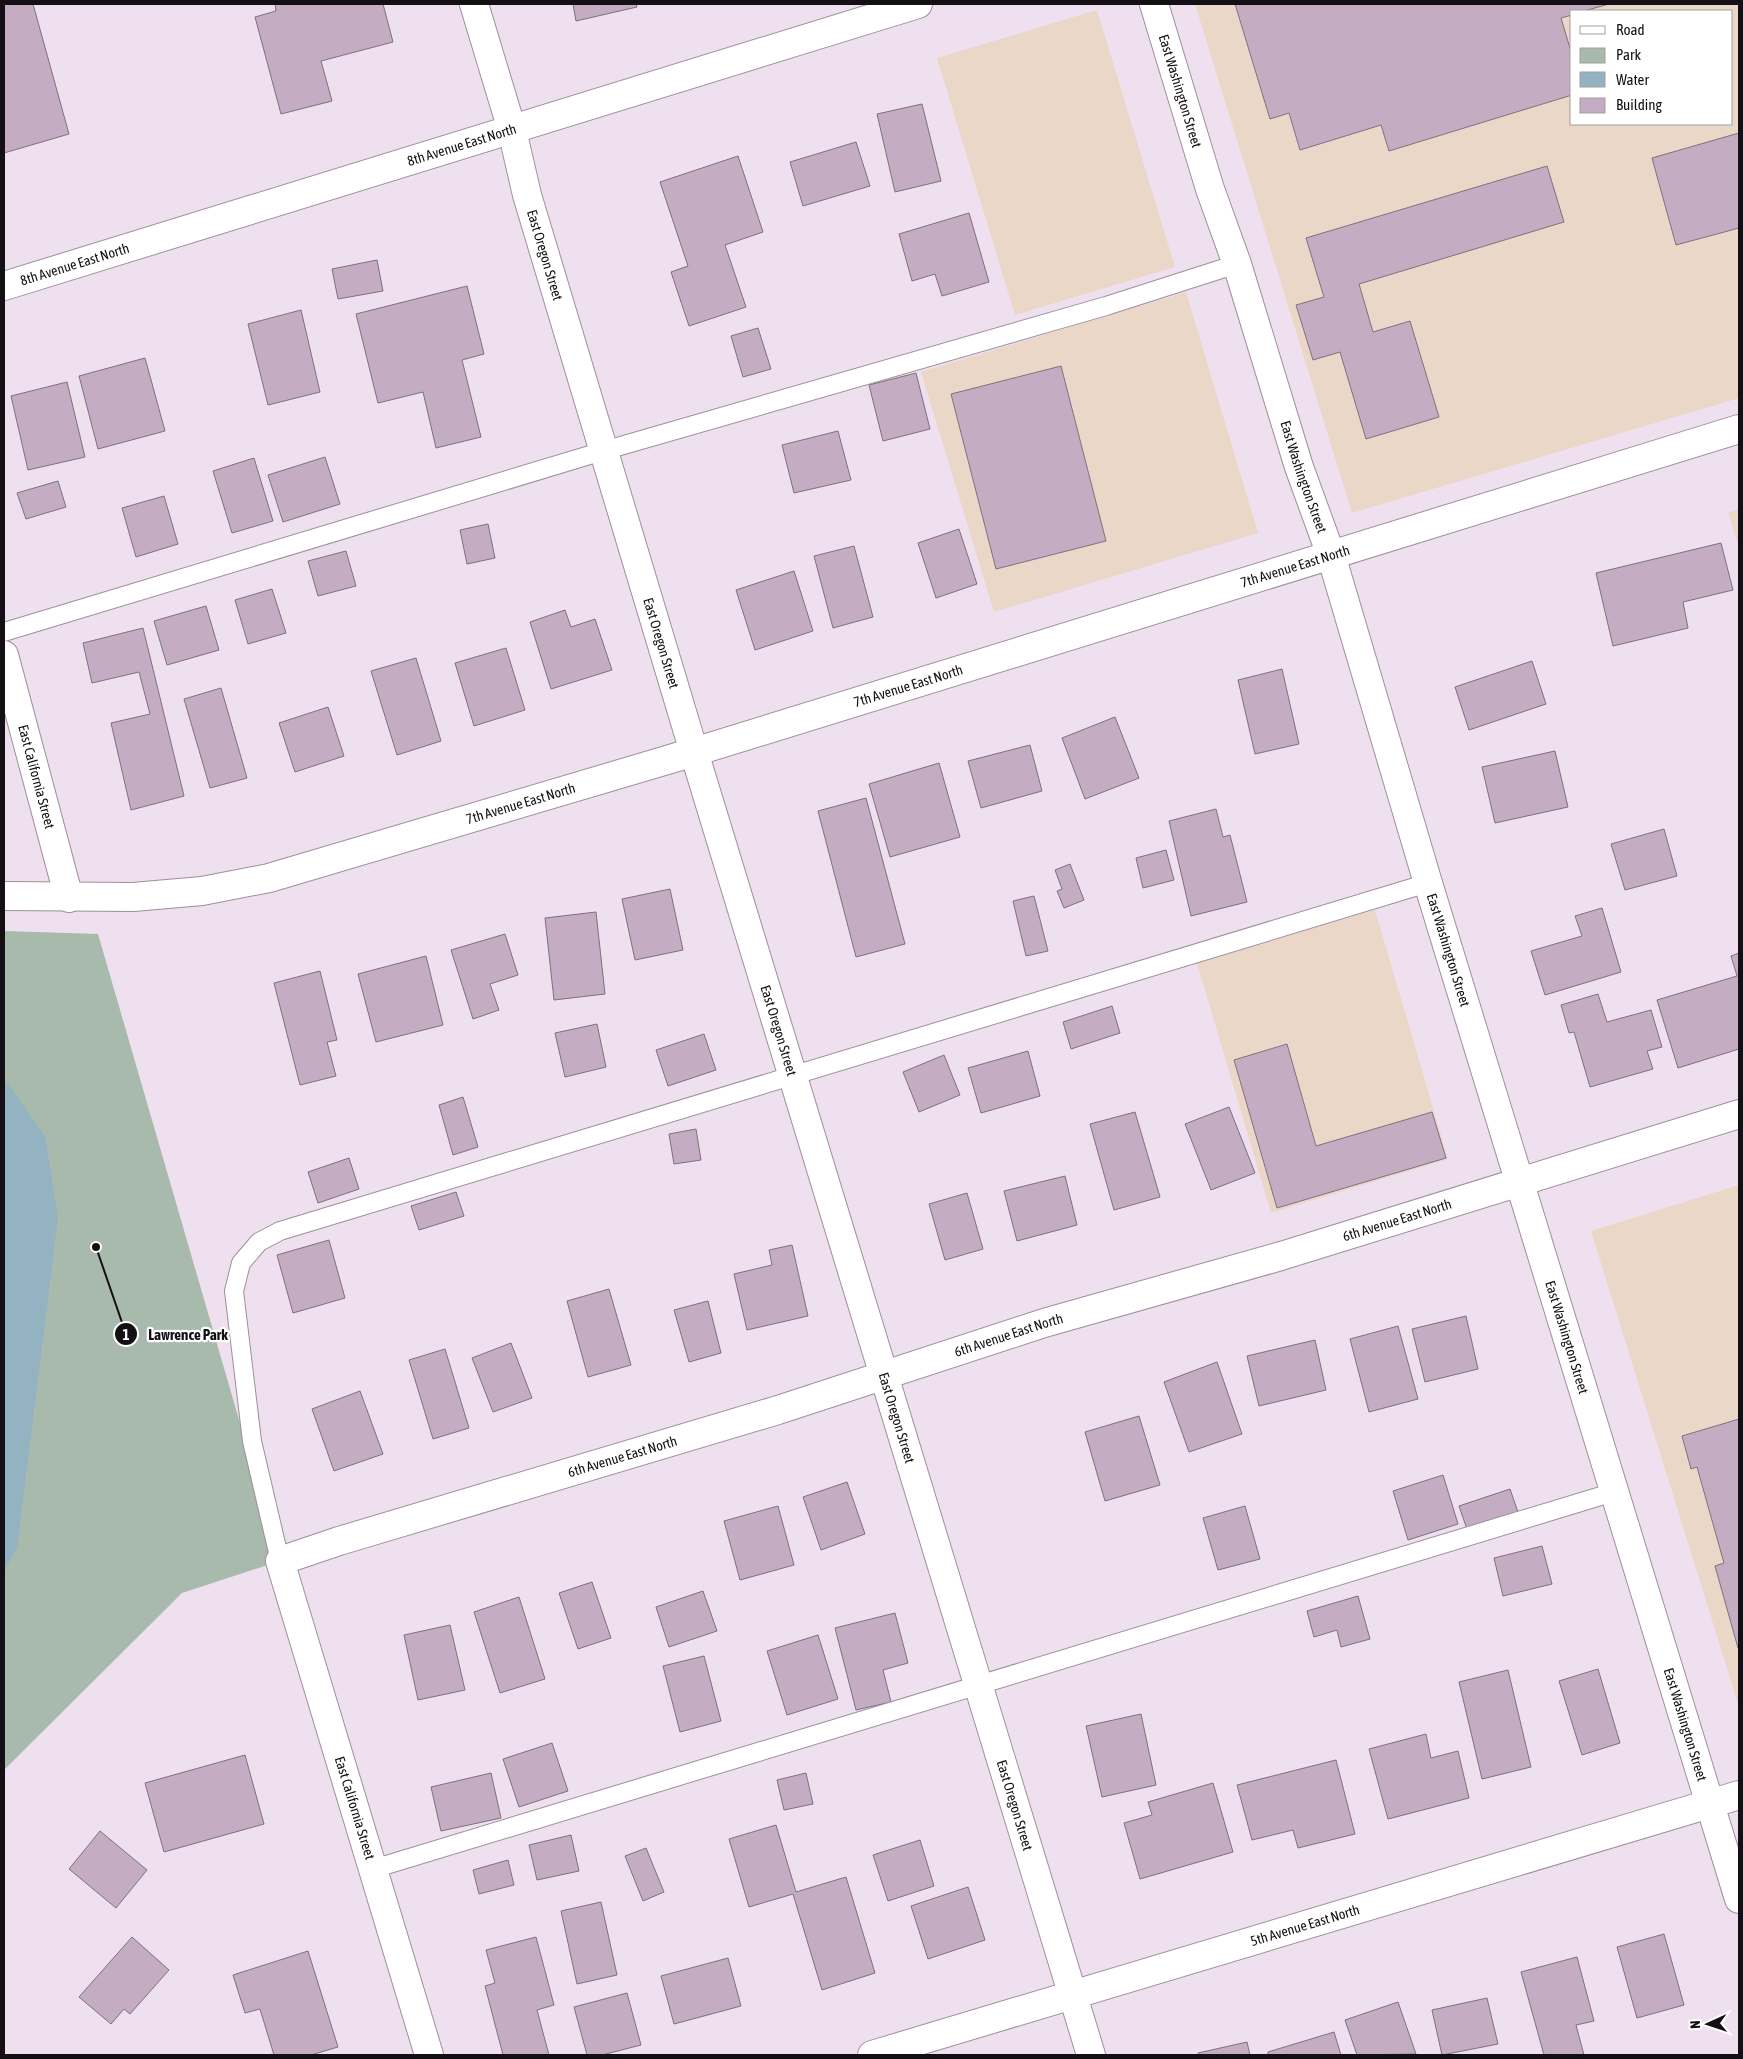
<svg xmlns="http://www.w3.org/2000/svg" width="1743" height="2059" font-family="'Asap Condensed',sans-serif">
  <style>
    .commercial { fill: #ebd7c8; fill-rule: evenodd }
    .green { fill: #a7baac }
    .water { fill: #94b3c2 }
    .building { fill: #c4acc2; stroke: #7d717d }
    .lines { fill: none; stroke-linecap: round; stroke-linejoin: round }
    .service-casing { stroke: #9d8f9c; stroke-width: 20 }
    .minor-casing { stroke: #9d8f9c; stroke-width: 30 }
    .tertiary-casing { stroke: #9d8f9c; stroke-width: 30 }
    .secondary-casing { stroke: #9d8f9c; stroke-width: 30 }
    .service { stroke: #fff; stroke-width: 18 }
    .minor { stroke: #fff; stroke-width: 28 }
    .tertiary { stroke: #fff; stroke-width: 28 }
    .secondary { stroke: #fff; stroke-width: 28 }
    .labels { text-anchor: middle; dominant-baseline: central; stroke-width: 4.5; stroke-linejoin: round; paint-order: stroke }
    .street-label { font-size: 14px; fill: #140f14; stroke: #fff }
    .leader { fill: none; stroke: #140f14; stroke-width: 2 }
    .callout-dot { fill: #140f14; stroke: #fff; stroke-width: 2 }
    .mark-label { font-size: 15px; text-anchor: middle; font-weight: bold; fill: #fff }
    .callout-label { font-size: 15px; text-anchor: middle; font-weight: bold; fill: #140f14; stroke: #fff; stroke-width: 4.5; stroke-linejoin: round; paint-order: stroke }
  </style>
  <rect width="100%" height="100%" fill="#eee0ee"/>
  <!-- commercial -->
  <path class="commercial" d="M 1195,4 L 1739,4 L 1739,398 L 1352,513 ZM 1572,11 L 1732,11 L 1732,124 L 1572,124 Z
    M 1097,10 L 1175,267 L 1015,315 L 937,58 Z
    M 1186,292 L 1258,533 L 994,612 L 921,372 Z
    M 1739,509 L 1739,548 L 1728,513 Z
    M 1375,910 L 1448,1159 L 1271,1213 L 1197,963 Z
    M 1739,1185 L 1739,1707 L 1591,1231 Z"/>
  <!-- green -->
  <path class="green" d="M 4,931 L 98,934 L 280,1561 L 182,1593 L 4,1770 Z"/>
  <!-- water -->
  <path class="water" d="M 4,1083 L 8,1084 L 45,1136 L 58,1217 L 17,1548 L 4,1571 Z"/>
  <!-- building -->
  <path class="building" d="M 4,4 L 33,4 L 69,134 L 4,153 Z
    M 275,4 L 383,4 L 393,42 L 321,61 L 332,101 L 281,114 L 255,17 L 276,11 Z
    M 573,4 L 636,4 L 637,7 L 576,21 Z
    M 1235,4 L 1609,4 L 1584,11 L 1572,11 L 1572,15 L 1561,18 L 1572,55 L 1572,95 L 1389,151 L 1381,125 L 1300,150 L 1289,113 L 1270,119 Z
    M 922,104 L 941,181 L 895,192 L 877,114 Z
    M 1739,133 L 1739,228 L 1676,245 L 1652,158 Z
    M 856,142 L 870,186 L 803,206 L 790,162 Z
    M 738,156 L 763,232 L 725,245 L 746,307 L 689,326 L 671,272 L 688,266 L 660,182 Z
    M 1547,166 L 1564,222 L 1359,284 L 1373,332 L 1410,321 L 1439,417 L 1366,439 L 1340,352 L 1313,360 L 1296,305 L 1324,297 L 1306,238 Z
    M 969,213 L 989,282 L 942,296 L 935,274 L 912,281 L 899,234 Z
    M 377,260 L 383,291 L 338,299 L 332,269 Z
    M 467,286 L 484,354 L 462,360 L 481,437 L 436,448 L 423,392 L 378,403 L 356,314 Z
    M 301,310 L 320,392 L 268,405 L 248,324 Z
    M 758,328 L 771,369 L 743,377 L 731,336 Z
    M 145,358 L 165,431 L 98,449 L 79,376 Z
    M 1061,366 L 1106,541 L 996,569 L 951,394 Z
    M 916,373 L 930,429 L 883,441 L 869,385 Z
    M 67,382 L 85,457 L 28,470 L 11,396 Z
    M 838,431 L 851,480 L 794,493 L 782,445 Z
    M 325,457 L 340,504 L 283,522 L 268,475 Z
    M 254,458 L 273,521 L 232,533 L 213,471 Z
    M 58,481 L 66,507 L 26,519 L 17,493 Z
    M 164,496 L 178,544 L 136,557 L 122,508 Z
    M 488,524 L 495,558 L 467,564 L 460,530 Z
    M 959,529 L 977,584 L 936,598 L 918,543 Z
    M 1721,543 L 1733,590 L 1683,602 L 1688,628 L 1613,646 L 1596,573 Z
    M 854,546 L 873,617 L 833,628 L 814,556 Z
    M 346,551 L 356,586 L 318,596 L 308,561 Z
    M 794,571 L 813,631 L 755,650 L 736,590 Z
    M 272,589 L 286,633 L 248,644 L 235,600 Z
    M 206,606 L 219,650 L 167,665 L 154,621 Z
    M 565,610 L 571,627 L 595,619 L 612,670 L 551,689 L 530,622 Z
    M 143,628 L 184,796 L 131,810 L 111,723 L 150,714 L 139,672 L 92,683 L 83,643 Z
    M 506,648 L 525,710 L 474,726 L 455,663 Z
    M 416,658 L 441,741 L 397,755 L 371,671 Z
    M 1532,661 L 1546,704 L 1469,730 L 1455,687 Z
    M 1282,669 L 1299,744 L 1255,754 L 1238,680 Z
    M 221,688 L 247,778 L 210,788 L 184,699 Z
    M 328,707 L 344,756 L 295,772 L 279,723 Z
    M 1115,717 L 1139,778 L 1085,799 L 1062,738 Z
    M 1030,745 L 1042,791 L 981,808 L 968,761 Z
    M 1555,751 L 1568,807 L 1495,823 L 1482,767 Z
    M 939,763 L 960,837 L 890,857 L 869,784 Z
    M 866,798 L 905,944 L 856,957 L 818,811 Z
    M 1216,809 L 1223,837 L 1230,835 L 1247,902 L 1191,916 L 1169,821 Z
    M 1664,829 L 1677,876 L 1625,890 L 1611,844 Z
    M 1166,850 L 1174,880 L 1143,888 L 1136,858 Z
    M 1070,864 L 1084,900 L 1064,908 L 1057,891 L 1062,889 L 1055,870 Z
    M 670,889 L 683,950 L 635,960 L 622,899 Z
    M 1034,896 L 1048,951 L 1026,956 L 1013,901 Z
    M 1602,908 L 1621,972 L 1545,995 L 1531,951 L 1582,936 L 1575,916 Z
    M 596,912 L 605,994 L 554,1000 L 545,918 Z
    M 505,934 L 518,975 L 490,984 L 499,1010 L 473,1019 L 451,950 Z
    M 1739,953 L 1739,1049 L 1678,1068 L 1657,1000 L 1737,976 L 1731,956 Z
    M 426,956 L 443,1025 L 376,1042 L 358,974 Z
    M 320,971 L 337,1040 L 327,1042 L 336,1076 L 300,1085 L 274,983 Z
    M 1598,994 L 1607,1022 L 1651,1010 L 1662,1047 L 1647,1051 L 1653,1069 L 1590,1087 L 1574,1032 L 1569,1033 L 1561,1005 Z
    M 1112,1006 L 1120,1033 L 1071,1049 L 1063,1022 Z
    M 597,1024 L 606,1067 L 565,1077 L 555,1033 Z
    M 704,1034 L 716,1070 L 668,1086 L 656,1050 Z
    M 1287,1044 L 1316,1146 L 1432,1112 L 1446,1158 L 1277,1208 L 1234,1060 Z
    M 1028,1051 L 1040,1096 L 981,1113 L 968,1068 Z
    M 944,1055 L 960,1095 L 919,1112 L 903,1072 Z
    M 463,1097 L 478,1147 L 453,1155 L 439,1105 Z
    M 1229,1107 L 1255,1173 L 1211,1190 L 1185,1124 Z
    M 1135,1112 L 1160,1197 L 1114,1210 L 1090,1124 Z
    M 696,1129 L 701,1160 L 674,1164 L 669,1134 Z
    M 349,1158 L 359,1189 L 318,1203 L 308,1172 Z
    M 1065,1176 L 1077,1225 L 1017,1241 L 1004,1191 Z
    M 456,1192 L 464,1216 L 419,1230 L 411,1206 Z
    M 967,1193 L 983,1249 L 945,1260 L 929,1204 Z
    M 329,1240 L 345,1298 L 293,1313 L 277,1255 Z
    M 792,1245 L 808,1316 L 747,1330 L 734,1274 L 772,1265 L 769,1250 Z
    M 609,1289 L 631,1365 L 588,1377 L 567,1301 Z
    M 708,1301 L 721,1353 L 689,1362 L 674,1310 Z
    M 1466,1316 L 1478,1369 L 1425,1382 L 1412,1329 Z
    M 1398,1326 L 1418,1399 L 1369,1412 L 1350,1339 Z
    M 1315,1340 L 1326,1390 L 1259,1406 L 1247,1356 Z
    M 511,1343 L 532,1398 L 493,1412 L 472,1358 Z
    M 445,1349 L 469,1428 L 433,1439 L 409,1360 Z
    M 1217,1362 L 1242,1434 L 1189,1452 L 1164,1382 Z
    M 360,1391 L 383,1454 L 334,1471 L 312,1409 Z
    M 1139,1416 L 1160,1485 L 1105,1501 L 1085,1432 Z
    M 1739,1419 L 1739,1648 L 1738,1648 L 1715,1566 L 1724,1563 L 1697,1467 L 1691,1469 L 1682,1436 Z
    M 1443,1475 L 1458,1524 L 1408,1540 L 1393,1491 Z
    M 847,1482 L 865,1534 L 821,1550 L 803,1497 Z
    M 1510,1489 L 1520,1518 L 1469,1535 L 1459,1506 Z
    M 778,1506 L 794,1565 L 740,1580 L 724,1521 Z
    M 1245,1506 L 1260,1559 L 1218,1570 L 1203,1518 Z
    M 1542,1546 L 1552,1584 L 1503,1596 L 1494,1558 Z
    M 592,1582 L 611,1638 L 578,1649 L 559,1593 Z
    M 703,1591 L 717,1631 L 669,1647 L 656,1607 Z
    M 1358,1596 L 1370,1639 L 1341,1647 L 1337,1630 L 1314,1637 L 1307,1611 Z
    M 519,1597 L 545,1679 L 500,1693 L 474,1612 Z
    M 895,1613 L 908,1663 L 883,1670 L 891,1702 L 856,1710 L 835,1628 Z
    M 450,1625 L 465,1690 L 418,1700 L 404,1635 Z
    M 818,1635 L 838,1699 L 787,1715 L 767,1651 Z
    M 704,1656 L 721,1721 L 680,1732 L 663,1666 Z
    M 1598,1669 L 1620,1743 L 1582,1755 L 1559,1681 Z
    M 1508,1670 L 1531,1767 L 1482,1779 L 1459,1682 Z
    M 1141,1714 L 1156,1785 L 1102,1797 L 1086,1726 Z
    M 1426,1734 L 1431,1758 L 1458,1751 L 1469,1798 L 1388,1819 L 1369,1749 Z
    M 552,1743 L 568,1791 L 519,1807 L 503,1759 Z
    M 245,1755 L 264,1824 L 164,1852 L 145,1783 Z
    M 1336,1760 L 1355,1834 L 1298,1848 L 1293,1830 L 1252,1840 L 1237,1785 Z
    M 491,1773 L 501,1818 L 441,1831 L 431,1787 Z
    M 806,1773 L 813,1804 L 784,1810 L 777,1780 Z
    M 1213,1783 L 1233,1852 L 1140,1879 L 1124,1823 L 1152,1815 L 1148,1802 Z
    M 776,1825 L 796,1892 L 846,1877 L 875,1973 L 822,1990 L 793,1894 L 749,1907 L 729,1839 Z
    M 100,1831 L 147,1870 L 116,1908 L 69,1869 Z
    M 571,1835 L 579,1871 L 537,1880 L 529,1845 Z
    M 920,1840 L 934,1886 L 888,1901 L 873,1855 Z
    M 646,1848 L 664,1892 L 643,1901 L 625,1856 Z
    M 508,1860 L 514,1885 L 479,1894 L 473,1870 Z
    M 968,1887 L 985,1940 L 928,1959 L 911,1906 Z
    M 601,1902 L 617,1975 L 577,1984 L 561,1911 Z
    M 1664,1934 L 1684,2005 L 1637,2018 L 1617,1947 Z
    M 132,1937 L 169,1970 L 130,2014 L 124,2009 L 111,2024 L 79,1997 Z
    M 536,1937 L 554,2005 L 537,2010 L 549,2055 L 503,2055 L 485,1986 L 495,1983 L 486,1950 Z
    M 308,1951 L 338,2047 L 311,2055 L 274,2055 L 260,2009 L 245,2013 L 233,1975 Z
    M 1577,1957 L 1594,2021 L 1576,2025 L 1584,2055 L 1544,2055 L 1521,1972 Z
    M 728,1958 L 741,2006 L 674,2024 L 661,1976 Z
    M 627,1993 L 641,2045 L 602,2055 L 587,2055 L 574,2007 Z
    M 1487,1998 L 1498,2044 L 1442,2055 L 1432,2010 Z
    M 1398,2002 L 1416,2054 L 1357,2055 L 1345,2020 Z
    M 1334,2032 L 1341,2055 L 1268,2055 L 1268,2052 Z
    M 1247,2042 L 1250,2055 L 1198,2055 L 1198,2053 Z"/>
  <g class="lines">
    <defs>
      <path id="service" d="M 4,632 L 603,451 L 1106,306 L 1237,264
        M 280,1561 L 252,1441 L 234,1291 L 241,1263 L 259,1242 L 280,1231 L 1428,883
        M 373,1869 L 1614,1492"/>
      <g id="minor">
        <path id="s1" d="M 474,4 L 512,130 L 527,195 L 694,752"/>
        <path id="s2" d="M 1154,4 L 1210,189 L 1237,264 L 1299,467 L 1331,555 L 1428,883 L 1739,1899"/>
        <path id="s3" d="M 4,286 L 918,4"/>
        <path id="s4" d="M 4,655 L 69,898"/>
        <path id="s5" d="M 429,2055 L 280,1561 L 339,1541 L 778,1410 L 1044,1323 L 1281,1256 L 1739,1114"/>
        <path id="s6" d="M 872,2055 L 1739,1795"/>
      </g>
      <g id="tertiary">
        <path id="s7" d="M 694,752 L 1091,2055"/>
      </g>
      <g id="secondary">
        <path id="s8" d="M 4,896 L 133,897 L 202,891 L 269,878 L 694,752 L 1739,429"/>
      </g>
    </defs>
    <!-- service casing -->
    <use href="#service" class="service-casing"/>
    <!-- minor casing -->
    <use href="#minor" class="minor-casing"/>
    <!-- tertiary casing -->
    <use href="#tertiary" class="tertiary-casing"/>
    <!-- secondary casing -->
    <use href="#secondary" class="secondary-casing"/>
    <!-- service -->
    <use href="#service" class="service"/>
    <!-- minor -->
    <use href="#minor" class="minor"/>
    <!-- tertiary -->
    <use href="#tertiary" class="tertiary"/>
    <!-- secondary -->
    <use href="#secondary" class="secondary"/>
  </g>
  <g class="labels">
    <!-- street labels -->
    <g class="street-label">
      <text stroke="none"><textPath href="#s2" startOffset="91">East Washington Street</textPath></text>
      <text stroke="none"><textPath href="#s3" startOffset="479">8th Avenue East North</textPath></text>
      <text stroke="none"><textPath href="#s1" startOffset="261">East Oregon Street</textPath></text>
      <text stroke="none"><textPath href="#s3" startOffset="74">8th Avenue East North</textPath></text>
      <text stroke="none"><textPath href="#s2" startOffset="496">East Washington Street</textPath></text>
      <text stroke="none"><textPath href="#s8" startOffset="1339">7th Avenue East North</textPath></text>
      <text stroke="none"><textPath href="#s1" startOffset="666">East Oregon Street</textPath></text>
      <text stroke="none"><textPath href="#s8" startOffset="934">7th Avenue East North</textPath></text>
      <text stroke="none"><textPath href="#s4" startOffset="126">East California Street</textPath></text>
      <text stroke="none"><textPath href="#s8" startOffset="529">7th Avenue East North</textPath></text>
      <text stroke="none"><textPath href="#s2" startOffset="991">East Washington Street</textPath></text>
      <text stroke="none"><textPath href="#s7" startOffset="291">East Oregon Street</textPath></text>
      <text stroke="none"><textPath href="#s5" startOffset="1684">6th Avenue East North</textPath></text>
      <text stroke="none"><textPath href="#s5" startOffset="1279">6th Avenue East North</textPath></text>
      <text stroke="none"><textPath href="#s2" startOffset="1396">East Washington Street</textPath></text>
      <text stroke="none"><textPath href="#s7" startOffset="696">East Oregon Street</textPath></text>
      <text stroke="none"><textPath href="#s5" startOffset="874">6th Avenue East North</textPath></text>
      <text stroke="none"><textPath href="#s2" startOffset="1801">East Washington Street</textPath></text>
      <text stroke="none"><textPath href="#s7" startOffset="1101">East Oregon Street</textPath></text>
      <text transform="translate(355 1808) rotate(73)">East California Street</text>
      <text stroke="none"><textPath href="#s6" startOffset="452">5th Avenue East North</textPath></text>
    </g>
  </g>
  <!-- callouts -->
  <path class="leader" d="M96 1247L126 1334"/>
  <g class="callout-dot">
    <circle cx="96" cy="1247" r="5"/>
    <circle cx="126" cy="1334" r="12"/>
  </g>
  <g class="mark-label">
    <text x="126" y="1340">1</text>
  </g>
  <g class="callout-label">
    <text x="188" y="1340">Lawrence Park</text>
  </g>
  <!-- border -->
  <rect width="1743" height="2059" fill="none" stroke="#140f14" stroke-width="10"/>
  <!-- legend -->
  <rect x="1570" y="10" width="162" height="115" fill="#ffffff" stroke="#a19fa1"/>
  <rect x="1580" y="26" width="25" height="8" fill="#ffffff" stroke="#a19fa1"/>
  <text x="1616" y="35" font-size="15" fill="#140f14">Road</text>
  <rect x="1580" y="48" width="25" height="15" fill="#a7baac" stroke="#a19fa1"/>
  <text x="1616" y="60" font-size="15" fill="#140f14">Park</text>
  <rect x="1580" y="72" width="25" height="15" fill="#94b3c2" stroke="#a19fa1"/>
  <text x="1616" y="85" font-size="15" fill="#140f14">Water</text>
  <rect x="1580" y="98" width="25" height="15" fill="#c4acc2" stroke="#a19fa1"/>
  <text x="1616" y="110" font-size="15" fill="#140f14">Building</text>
  <!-- north arrow -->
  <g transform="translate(1708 2024) rotate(267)" stroke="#ffffff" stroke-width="4" paint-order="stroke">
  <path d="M0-4L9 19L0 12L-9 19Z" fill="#140f14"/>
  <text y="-8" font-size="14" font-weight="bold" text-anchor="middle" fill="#140f14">N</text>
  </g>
</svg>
